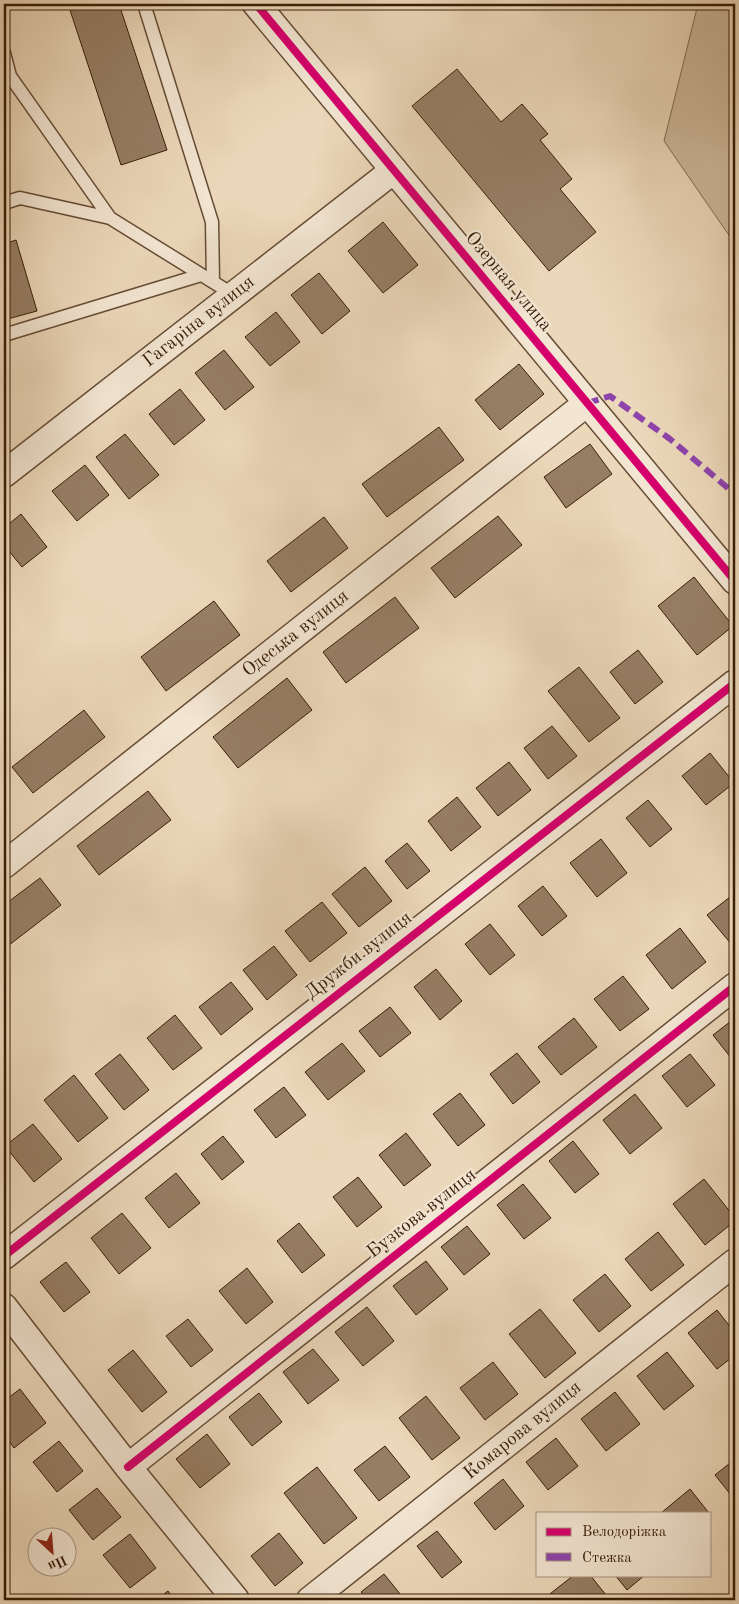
<svg xmlns="http://www.w3.org/2000/svg" width="739" height="1604" font-family="'Old Standard TT',serif">
  <style>
    .green { fill: #cdb89b; stroke: #836b51 }
    .building { fill: #967e64; stroke: #391e07 }
    .lines { fill: none; stroke-linecap: round; stroke-linejoin: round }
    .lane-casing { stroke: #664c34; stroke-width: 15 }
    .street-casing { stroke: #664c34; stroke-width: 29 }
    .lane { stroke: #f2e5d2; stroke-width: 12 }
    .street { stroke: #f2e5d2; stroke-width: 26 }
    .quiet { stroke: #8e44ad; stroke-width: 6; stroke-dasharray: 12 6; stroke-linecap: butt }
    .cycleway-casing { stroke: #f2e5d2; stroke-width: 11 }
    .cycleway { stroke: #d6006c; stroke-width: 8 }
    .labels { text-anchor: middle; dominant-baseline: central; stroke-width: 4.5; stroke-linejoin: round; paint-order: stroke }
    .street-label { font-size: 19px; fill: #391e07; stroke: #f2e5d2 }
  </style>
  <rect width="100%" height="100%" fill="#ebd7b9"/>
  <filter id="stains"><feTurbulence type="fractalNoise" baseFrequency=".004" numOctaves="4"/><feColorMatrix values="0 0 0 0 .2 0 0 0 0 .09 0 0 0 0 .02 0 0 0 .5 -.17"/></filter>
  <radialGradient id="worn" r=".72"><stop offset=".6" stop-color="#630" stop-opacity="0"/><stop offset="1" stop-color="#630" stop-opacity=".3"/></radialGradient>
  <!-- green -->
  <path class="green" d="M 698,4 L 735,4 L 735,244 L 664,141 Z"/>
  <!-- building -->
  <path class="building" d="M 68,4 L 119,4 L 167,150 L 121,165 Z
    M 457,69 L 501,122 L 522,104 L 548,134 L 540,140 L 572,179 L 560,189 L 596,232 L 549,271 L 412,106 Z
    M 383,222 L 418,265 L 383,293 L 348,251 Z
    M 16,240 L 37,311 L 4,320 L 4,244 Z
    M 319,273 L 350,311 L 322,334 L 291,295 Z
    M 276,312 L 300,342 L 270,366 L 245,337 Z
    M 224,350 L 254,387 L 225,410 L 195,373 Z
    M 519,364 L 544,394 L 500,430 L 475,400 Z
    M 180,389 L 205,420 L 174,445 L 149,414 Z
    M 439,427 L 464,460 L 387,517 L 362,484 Z
    M 125,434 L 159,475 L 129,499 L 96,457 Z
    M 590,444 L 612,474 L 566,508 L 544,477 Z
    M 85,465 L 109,495 L 77,521 L 52,491 Z
    M 21,514 L 47,547 L 22,567 L 4,545 L 4,528 Z
    M 498,516 L 522,545 L 455,598 L 431,568 Z
    M 324,517 L 348,548 L 291,592 L 267,561 Z
    M 694,577 L 733,626 L 697,655 L 658,606 Z
    M 395,597 L 419,628 L 346,683 L 323,652 Z
    M 214,601 L 240,635 L 166,691 L 141,657 Z
    M 638,650 L 663,682 L 635,704 L 610,672 Z
    M 579,667 L 620,718 L 589,742 L 548,691 Z
    M 287,678 L 312,710 L 238,768 L 213,737 Z
    M 84,710 L 105,737 L 33,793 L 12,767 Z
    M 552,726 L 577,756 L 548,779 L 524,748 Z
    M 710,753 L 734,783 L 706,805 L 682,776 Z
    M 509,762 L 531,790 L 498,816 L 476,788 Z
    M 148,791 L 171,820 L 99,875 L 77,846 Z
    M 457,797 L 481,827 L 451,851 L 428,821 Z
    M 648,800 L 672,829 L 650,847 L 626,818 Z
    M 601,839 L 627,873 L 597,897 L 570,863 Z
    M 407,843 L 430,871 L 407,889 L 385,861 Z
    M 365,867 L 392,901 L 359,927 L 332,894 Z
    M 40,878 L 61,905 L 4,949 L 4,905 Z
    M 543,886 L 567,916 L 542,936 L 518,906 Z
    M 735,893 L 735,942 L 732,945 L 707,915 Z
    M 322,902 L 347,933 L 310,962 L 285,931 Z
    M 490,924 L 515,955 L 490,975 L 465,944 Z
    M 680,928 L 706,962 L 672,989 L 646,955 Z
    M 274,946 L 297,975 L 267,1000 L 243,970 Z
    M 436,969 L 462,1001 L 440,1020 L 414,987 Z
    M 623,976 L 649,1009 L 620,1031 L 594,999 Z
    M 231,982 L 253,1009 L 221,1035 L 199,1007 Z
    M 390,1007 L 411,1033 L 380,1057 L 359,1031 Z
    M 175,1015 L 202,1048 L 173,1070 L 147,1038 Z
    M 574,1018 L 597,1047 L 561,1075 L 538,1047 Z
    M 735,1018 L 735,1063 L 713,1035 Z
    M 342,1043 L 365,1071 L 328,1100 L 305,1072 Z
    M 517,1053 L 540,1082 L 513,1104 L 490,1074 Z
    M 120,1054 L 149,1090 L 124,1110 L 95,1074 Z
    M 690,1054 L 715,1085 L 687,1107 L 662,1076 Z
    M 74,1075 L 108,1118 L 78,1142 L 44,1100 Z
    M 284,1087 L 306,1115 L 276,1138 L 254,1110 Z
    M 460,1093 L 485,1125 L 458,1146 L 433,1114 Z
    M 635,1094 L 662,1128 L 630,1154 L 603,1120 Z
    M 33,1124 L 62,1159 L 34,1182 L 5,1146 Z
    M 406,1133 L 431,1165 L 404,1186 L 379,1155 Z
    M 223,1136 L 244,1162 L 222,1180 L 201,1154 Z
    M 573,1141 L 599,1174 L 575,1193 L 549,1161 Z
    M 176,1173 L 200,1203 L 169,1228 L 145,1198 Z
    M 358,1177 L 382,1207 L 357,1227 L 333,1197 Z
    M 704,1179 L 735,1218 L 735,1221 L 705,1245 L 673,1204 Z
    M 523,1184 L 551,1218 L 524,1239 L 497,1205 Z
    M 122,1213 L 151,1248 L 119,1274 L 91,1238 Z
    M 299,1223 L 325,1255 L 302,1273 L 277,1241 Z
    M 467,1226 L 490,1254 L 464,1275 L 441,1247 Z
    M 658,1232 L 684,1265 L 651,1291 L 625,1259 Z
    M 426,1261 L 448,1289 L 416,1315 L 393,1286 Z
    M 66,1262 L 90,1292 L 64,1312 L 40,1282 Z
    M 247,1268 L 273,1302 L 246,1324 L 219,1291 Z
    M 605,1274 L 631,1306 L 599,1332 L 573,1300 Z
    M 367,1307 L 394,1341 L 363,1366 L 335,1332 Z
    M 540,1309 L 576,1353 L 545,1378 L 509,1334 Z
    M 717,1310 L 735,1333 L 735,1355 L 717,1369 L 688,1333 Z
    M 188,1319 L 213,1350 L 191,1367 L 166,1336 Z
    M 313,1349 L 339,1380 L 308,1404 L 283,1372 Z
    M 133,1350 L 167,1392 L 142,1412 L 108,1370 Z
    M 667,1352 L 694,1386 L 664,1410 L 637,1376 Z
    M 493,1362 L 518,1394 L 485,1420 L 460,1388 Z
    M 20,1389 L 46,1423 L 14,1448 L 4,1434 L 4,1401 Z
    M 615,1392 L 640,1424 L 606,1451 L 581,1419 Z
    M 259,1393 L 282,1422 L 252,1446 L 229,1417 Z
    M 426,1396 L 460,1438 L 432,1460 L 399,1418 Z
    M 207,1434 L 230,1464 L 200,1488 L 176,1459 Z
    M 556,1438 L 578,1466 L 548,1490 L 526,1462 Z
    M 59,1441 L 83,1471 L 57,1492 L 33,1462 Z
    M 385,1446 L 410,1477 L 379,1501 L 354,1470 Z
    M 735,1459 L 735,1500 L 715,1475 Z
    M 317,1467 L 357,1518 L 324,1544 L 284,1493 Z
    M 503,1479 L 524,1506 L 495,1530 L 474,1503 Z
    M 97,1488 L 121,1517 L 93,1540 L 69,1510 Z
    M 690,1489 L 709,1513 L 661,1513 Z
    M 437,1531 L 462,1562 L 442,1578 L 417,1546 Z
    M 279,1533 L 303,1563 L 275,1586 L 251,1556 Z
    M 130,1534 L 156,1568 L 130,1588 L 103,1555 Z
    M 384,1574 L 405,1600 L 368,1600 L 361,1592 Z
    M 574,1575 L 590,1575 L 610,1600 L 549,1600 L 546,1597 Z
    M 615,1575 L 645,1575 L 627,1590 Z
    M 168,1591 L 175,1600 L 156,1600 Z"/>
  <g class="lines">
    <defs>
      <path id="lane" d="M 144,4 L 212,222 L 213,282
        M 4,53 L 10,76 L 110,218
        M 4,203 L 20,198 L 110,218 L 234,295
        M 4,335 L 201,275"/>
      <path id="street" d="M 256,4 L 735,581
        M 4,474 L 394,170
        M 4,865 L 587,403
        M 4,1256 L 735,683
        M 4,1307 L 128,1467 L 236,1600
        M 128,1467 L 735,986
        M 310,1600 L 735,1262"/>
    </defs>
    <!-- lane casing -->
    <use href="#lane" class="lane-casing"/>
    <!-- street casing -->
    <use href="#street" class="street-casing"/>
    <!-- lane -->
    <use href="#lane" class="lane"/>
    <!-- street -->
    <use href="#street" class="street"/>
    <!-- quiet -->
    <path class="quiet" d="M 587,403 L 610,396 L 670,439 L 735,494"/>
    <defs>
      <path id="cycleway" d="M 256,4 L 735,581
        M 4,1256 L 735,683
        M 128,1467 L 735,986"/>
    </defs>
    <!-- cycleway casing -->
    <use href="#cycleway" class="cycleway-casing"/>
    <!-- cycleway -->
    <use href="#cycleway" class="cycleway"/>
  </g>
  <g class="labels">
    <!-- street labels -->
    <g class="street-label">
      <text transform="translate(508 282) rotate(50)">Озерная улица</text>
      <text transform="translate(199 322) rotate(-38)">Гагаріна вулиця</text>
      <text transform="translate(296 634) rotate(-38)">Одеська вулиця</text>
      <text transform="translate(359 956) rotate(-38)">Дружби вулиця</text>
      <text transform="translate(422 1214) rotate(-38)">Бузкова вулиця</text>
      <text transform="translate(523 1431) rotate(-39)">Комарова вулиця</text>
    </g>
  </g>
  <!-- margin -->
  <rect width="739" height="1604" fill="none" stroke="#ebd7b9" stroke-width="20"/>
  <rect x="5" y="5" width="729" height="1594" fill="none" stroke="#391e07" stroke-width="2.5"/>
  <rect x="10" y="10" width="719" height="1584" fill="none" stroke="#391e07"/>
  <!-- legend -->
  <rect x="536" y="1512" width="175" height="65" fill="#f2e5d2" stroke="#a89581"/>
  <rect x="546" y="1528" width="25" height="8" fill="#d6006c" stroke="#a89581"/>
  <text x="582" y="1536" font-size="15" fill="#391e07">Велодоріжка</text>
  <rect x="546" y="1553" width="25" height="8" fill="#8e44ad" stroke="#a89581"/>
  <text x="582" y="1562" font-size="15" fill="#391e07">Стежка</text>
  <!-- north arrow -->
  <g transform="translate(52 1552) rotate(154)"><circle r="24" fill="#f2e5d2" stroke="#a89581"/>
  <path d="M0-4L9 19L0 12L-9 19Z" fill="#8f2418"/>
  <text y="-8" font-size="14" font-weight="bold" text-anchor="middle" fill="#391e07">Пн</text>
  </g>
  <rect width="100%" height="100%" filter="url(#stains)"/>
  <rect width="100%" height="100%" fill="url(#worn)"/>
</svg>
